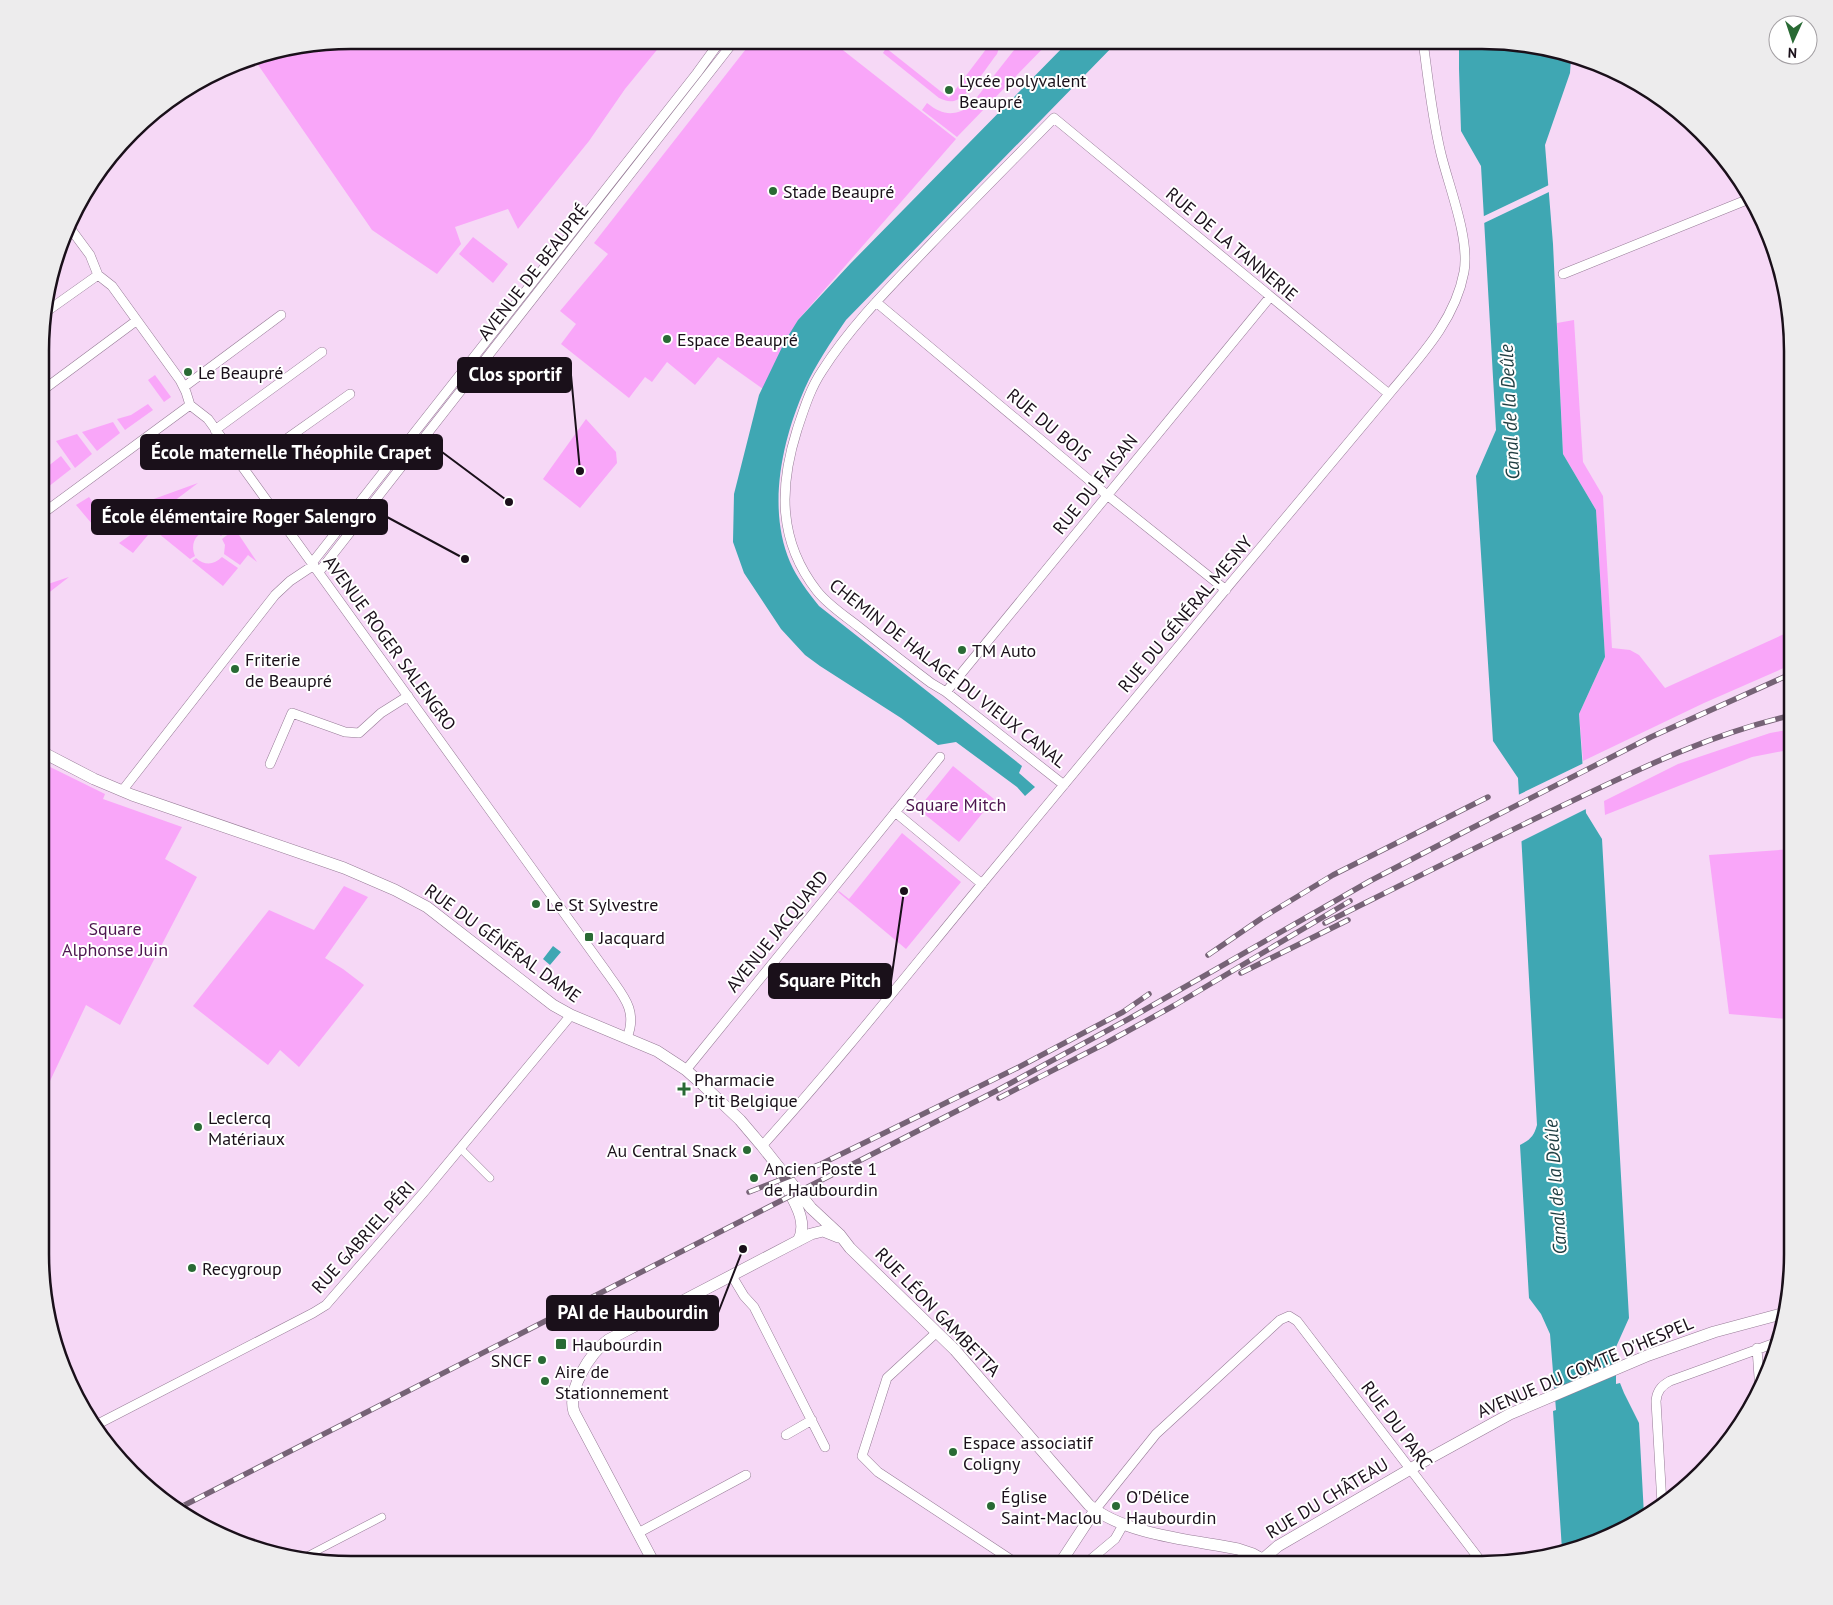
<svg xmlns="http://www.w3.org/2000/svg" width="1833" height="1605" font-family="'PT Sans',sans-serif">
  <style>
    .green { fill: #f9a6f9 }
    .water { fill: #3fa7b3 }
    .pier { fill: #f6d8f6 }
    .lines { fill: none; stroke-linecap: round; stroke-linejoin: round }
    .pedestrian-casing { stroke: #967b96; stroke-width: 8 }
    .minor-casing { stroke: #967b96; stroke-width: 10 }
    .tertiary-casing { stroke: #967b96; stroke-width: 12 }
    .pedestrian { stroke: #fff; stroke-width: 7 }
    .minor { stroke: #fff; stroke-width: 9 }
    .tertiary { stroke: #fff; stroke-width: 11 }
    .rail-casing { stroke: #766376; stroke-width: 5.5 }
    .rail { stroke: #fff; stroke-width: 4; stroke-dasharray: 11; stroke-linecap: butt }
    .poi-dot { fill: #296a34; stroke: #fff; stroke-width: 2 }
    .labels { text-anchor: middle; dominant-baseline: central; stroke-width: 4; stroke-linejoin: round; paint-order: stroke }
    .poi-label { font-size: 18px; fill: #1a101a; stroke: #fff; text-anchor: start }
    .street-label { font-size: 18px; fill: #1a101a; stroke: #fff }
    .park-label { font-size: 18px; fill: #4d154f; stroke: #fff }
    .water-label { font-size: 19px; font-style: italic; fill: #1f3e42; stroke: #fff }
    .rim { fill: none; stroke: #1a101a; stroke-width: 2.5 }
    .leader { fill: none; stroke: #1a101a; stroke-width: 2 }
    .callout-dot { fill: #1a101a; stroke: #fff; stroke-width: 2 }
    .callout { fill: #1a101a; stroke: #1a101a; stroke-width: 2 }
    .callout-label { font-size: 19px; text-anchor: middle; font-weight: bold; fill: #fff }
  </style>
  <rect width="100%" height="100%" fill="#f6d8f6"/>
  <!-- green -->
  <path class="green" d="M 350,40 L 665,40 L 625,89 L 589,141 L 518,229 L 508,209 L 455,227 L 461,244 L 437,274 L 372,230 L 252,56 Z
    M 753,40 L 830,40 L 956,139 L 798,320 L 763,389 L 718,357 L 695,385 L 667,362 L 652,382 L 645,377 L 629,398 L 561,344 L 576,324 L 560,311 L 608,254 L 594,243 Z
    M 993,40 L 997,42 L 999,48 L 997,54 C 988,65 968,98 954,101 C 948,102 944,100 939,98 L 883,53 L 886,48 L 949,98 Z
    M 1022,40 L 1051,40 L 957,137 L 922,110 L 927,103 C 942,115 954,117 970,106 Z
    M 473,237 L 508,264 L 493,283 L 459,254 Z
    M 1574,320 L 1583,462 L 1603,496 L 1612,648 L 1630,650 L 1639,655 L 1665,688 L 1793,630 L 1793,664 L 1704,703 L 1583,761 L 1579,714 L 1605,657 L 1596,510 L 1563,454 L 1557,323 Z
    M 155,375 L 171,397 L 164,402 L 148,380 Z
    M 148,404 L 153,410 L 125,430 L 117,419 L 131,415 Z
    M 586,419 L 616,452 L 617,463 L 580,508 L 543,479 Z
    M 113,422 L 120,433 L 97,451 L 82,432 Z
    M 77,434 L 92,454 L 75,468 L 56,441 Z
    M 61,456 L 71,469 L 48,487 L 42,480 L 42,471 Z
    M 198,483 L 145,523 L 137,510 L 151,500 Z
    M 89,497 L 108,523 L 98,531 L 76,505 Z
    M 179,501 L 199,527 L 221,511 L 233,527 L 221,536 C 206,523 187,538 195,556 L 190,559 L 153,529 L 133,553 L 119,543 Z
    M 235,529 L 257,562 L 248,555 L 240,565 L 224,554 L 225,545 L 222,539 Z
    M 222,557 L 238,568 L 223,586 L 192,561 L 196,558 C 205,566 214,565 222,557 Z
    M 69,577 L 42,598 L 42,586 Z
    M 1793,729 L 1793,749 L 1752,757 L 1605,815 L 1604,801 L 1678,764 L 1770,733 Z
    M 42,763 L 105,794 L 103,799 L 182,827 L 165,859 L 197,877 L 120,1025 L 86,1005 L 41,1100 Z
    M 953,766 L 994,799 L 959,842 L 918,809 Z
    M 902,833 L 961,882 L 906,949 L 838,892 L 839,891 L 849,899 Z
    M 1793,849 L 1793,1056 L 1787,1019 L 1729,1014 L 1709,855 Z
    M 344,886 L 368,897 L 325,958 L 343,969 L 364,985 L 299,1067 L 280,1050 L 268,1065 L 193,1006 L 269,910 L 314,930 Z"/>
  <!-- water -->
  <path class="water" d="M 1070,40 L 1119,40 L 846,320 C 831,342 816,364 805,388 C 782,440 767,508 790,562 C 797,578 808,592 819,606 L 1022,766 L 1019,773 L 1035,787 L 1025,796 L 1017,787 L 956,742 L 938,745 L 901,718 L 820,666 L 805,655 L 781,629 L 744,573 L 733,542 L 734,494 L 759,395 L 785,341 L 798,320 L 850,264 Z
    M 1459,41 L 1503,41 L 1571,59 L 1570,73 L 1545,145 L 1553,244 L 1563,454 L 1596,510 L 1605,657 L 1579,714 L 1586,813 L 1602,839 L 1629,1318 L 1616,1347 L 1616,1384 L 1620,1383 L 1624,1393 L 1639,1423 L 1644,1515 L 1602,1541 L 1562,1550 L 1553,1411 L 1556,1410 L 1550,1334 L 1541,1314 L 1529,1298 L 1520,1145 C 1530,1140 1534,1136 1537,1125 L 1518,778 L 1493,741 L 1476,476 L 1496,430 L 1481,166 L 1461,131 L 1459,69 Z
    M 553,946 L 561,952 L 550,965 L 543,959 Z"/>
  <!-- pier -->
  <path class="pier" d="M 1551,184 L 1551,191 L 1482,224 L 1482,217 Z
    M 1586,762 L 1588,808 L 1518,843 L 1516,796 Z"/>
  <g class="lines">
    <defs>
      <path id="pedestrian" d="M 461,1149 L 490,1178
        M 307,1556 L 382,1517"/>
      <path id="minor" d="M 70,228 L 90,255 L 98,275 L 112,286 L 180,380 L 186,392 L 190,405 L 208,419 L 226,444 L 608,974 C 623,996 638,1010 627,1038
        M 1563,274 L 1749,199
        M 876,302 L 1107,495 L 1226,590
        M 43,314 L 98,275
        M 184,387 L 281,315
        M 43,390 L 136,321
        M 215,430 L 322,352
        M 244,469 L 350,394
        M 42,514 L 190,405
        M 312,563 L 697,73 L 721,40
        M 319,572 L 735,40
        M 946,692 L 1270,297
        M 270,764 L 292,713 L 345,732 L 359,733 L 381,713 L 408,696
        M 1064,785 L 946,692 L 931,683 C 907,665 883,646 859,627 C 845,616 828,605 817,591 C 778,541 779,487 797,430 C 804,409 810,389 822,371 C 852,324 892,285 930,245 C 971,202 1013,160 1054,118 L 1389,394
        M 122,791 L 275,595 L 290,581 L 314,565
        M 895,812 L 982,884
        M 686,1070 L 940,757
        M 762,1146 C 835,1065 902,981 971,897 C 1109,729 1249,561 1389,394 C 1419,358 1455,321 1464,272 C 1470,239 1449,187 1441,154 C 1432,117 1428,78 1423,41
        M 732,1276 L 744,1296 L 754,1307 L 825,1447
        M 937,1332 L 887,1378 L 862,1456 L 878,1472 L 1019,1565
        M 1757,1348 L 1760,1392
        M 96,1425 L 313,1313 L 326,1305 L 424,1192 L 571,1015
        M 786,1435 L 812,1420
        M 1662,1504 L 1656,1401 C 1657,1391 1661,1386 1670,1381 L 1775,1343
        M 1095,1510 L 1156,1434 L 1280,1320 L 1289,1316 L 1297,1321 L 1483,1564
        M 638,1533 L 746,1475
        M 1084,1565 L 1115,1539 L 1123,1525"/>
      <path id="tertiary" d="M 42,752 L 94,779 L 132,795 L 344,868 L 395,890 L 427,907 L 553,1005 L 571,1015 L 657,1051 L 686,1070 L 703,1085 L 740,1120 L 762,1146 L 811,1208 L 840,1235 L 850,1248 L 955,1350 L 1089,1505 C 1125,1535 1193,1540 1238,1549 L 1253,1554 L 1271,1564
        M 782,1178 C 791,1197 810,1221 798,1241
        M 1263,1559 L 1278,1546 L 1419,1464 L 1510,1414 L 1649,1355 L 1714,1332 L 1781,1314
        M 655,1565 L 574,1412 C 567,1390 590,1353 608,1340 L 811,1234 L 823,1231 L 838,1237
        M 1059,1565 L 1095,1510"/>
    </defs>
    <!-- pedestrian casing -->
    <use href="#pedestrian" class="pedestrian-casing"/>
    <!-- minor casing -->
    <use href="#minor" class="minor-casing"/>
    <!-- tertiary casing -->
    <use href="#tertiary" class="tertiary-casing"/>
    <!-- pedestrian -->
    <use href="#pedestrian" class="pedestrian"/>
    <!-- minor -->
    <use href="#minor" class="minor"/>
    <!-- tertiary -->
    <use href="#tertiary" class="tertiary"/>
    <defs>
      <path id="rail" d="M 1325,923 C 1407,882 1488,841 1570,802 C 1643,767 1714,733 1793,715
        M 1208,955 L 1262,918 L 1333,875 L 1488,797
        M 1241,973 L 1348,920
        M 999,1098 L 1106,1043 L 1175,1005 L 1350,901
        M 749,1192 L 821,1164 L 1017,1068 L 1123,1012 L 1149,994
        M 175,1510 L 996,1091 L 1134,1016 L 1370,881 L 1466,831 L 1651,737 L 1793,673"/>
    </defs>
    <!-- rail casing -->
    <use href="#rail" class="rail-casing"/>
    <!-- rail -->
    <use href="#rail" class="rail"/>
  </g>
  <!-- markers -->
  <g class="poi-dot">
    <circle cx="949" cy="90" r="5"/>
    <circle cx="773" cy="191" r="5"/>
    <circle cx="667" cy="339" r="5"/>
    <circle cx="188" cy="372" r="5"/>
    <circle cx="962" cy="650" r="5"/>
    <circle cx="235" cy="669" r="5"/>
    <circle cx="536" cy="904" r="5"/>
    <rect x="584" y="932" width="10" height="10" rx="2.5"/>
    <path d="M681.5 1081.5h5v5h5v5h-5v5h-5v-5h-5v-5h5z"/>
    <circle cx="198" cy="1127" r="5"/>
    <circle cx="747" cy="1150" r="5"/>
    <circle cx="754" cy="1178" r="5"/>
    <circle cx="192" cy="1268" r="5"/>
    <rect x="555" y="1338" width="12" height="12" rx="2.5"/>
    <circle cx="542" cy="1360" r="5"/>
    <circle cx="545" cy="1381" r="5"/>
    <circle cx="953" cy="1452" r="5"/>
    <circle cx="991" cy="1506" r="5"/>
    <circle cx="1116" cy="1506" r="5"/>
  </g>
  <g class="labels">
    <!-- poi labels -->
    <g class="poi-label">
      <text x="959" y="80">Lycée polyvalent<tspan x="959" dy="21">Beaupré</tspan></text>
      <text x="783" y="191">Stade Beaupré</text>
      <text x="677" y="339">Espace Beaupré</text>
      <text x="198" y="372">Le Beaupré</text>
      <text x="972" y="650">TM Auto</text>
      <text x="245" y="659">Friterie<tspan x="245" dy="21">de Beaupré</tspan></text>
      <text x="546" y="904">Le St Sylvestre</text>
      <text x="599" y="937">Jacquard</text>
      <text x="694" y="1079">Pharmacie<tspan x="694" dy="21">P'tit Belgique</tspan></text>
      <text x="208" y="1117">Leclercq<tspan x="208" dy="21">Matériaux</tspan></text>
      <text x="737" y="1150" text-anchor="end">Au Central Snack</text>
      <text x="764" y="1168">Ancien Poste 1<tspan x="764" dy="21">de Haubourdin</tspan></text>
      <text x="202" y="1268">Recygroup</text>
      <text x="572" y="1344">Haubourdin</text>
      <text x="532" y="1360" text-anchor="end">SNCF</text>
      <text x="555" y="1371">Aire de<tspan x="555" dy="21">Stationnement</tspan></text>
      <text x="963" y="1442">Espace associatif<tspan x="963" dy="21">Coligny</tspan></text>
      <text x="1001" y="1496">Église<tspan x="1001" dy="21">Saint-Maclou</tspan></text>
      <text x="1126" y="1496">O'Délice<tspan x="1126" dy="21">Haubourdin</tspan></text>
    </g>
    <!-- street labels -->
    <g class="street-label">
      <text transform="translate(1232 244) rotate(40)">RUE DE LA TANNERIE</text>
      <text transform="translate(533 272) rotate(-52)">AVENUE DE BEAUPRÉ</text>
      <text transform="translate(1049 425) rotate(40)">RUE DU BOIS</text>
      <text transform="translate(1095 484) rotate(-51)">RUE DU FAISAN</text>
      <text transform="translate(1185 614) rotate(-50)">RUE DU GÉNÉRAL MESNY</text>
      <text transform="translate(390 643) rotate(54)">AVENUE ROGER SALENGRO</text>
      <text transform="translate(948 673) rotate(38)">CHEMIN DE HALAGE DU VIEUX CANAL</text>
      <text transform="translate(777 931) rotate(-51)">AVENUE JACQUARD</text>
      <text transform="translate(503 943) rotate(36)">RUE DU GÉNÉRAL DAME</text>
      <text transform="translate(363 1237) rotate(-48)">RUE GABRIEL PÉRI</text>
      <text transform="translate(938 1312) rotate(46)">RUE LÉON GAMBETTA</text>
      <text transform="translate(1585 1367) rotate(-23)">AVENUE DU COMTE D'HESPEL</text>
      <text transform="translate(1397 1425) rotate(53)">RUE DU PARC</text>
      <text transform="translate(1327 1498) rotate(-31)">RUE DU CHÂTEAU</text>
    </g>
    <!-- park labels -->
    <g class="park-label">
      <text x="956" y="804">Square Mitch</text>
      <text x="115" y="928">Square<tspan x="115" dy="21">Alphonse Juin</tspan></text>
    </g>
    <!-- water labels -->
    <g class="water-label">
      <text transform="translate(1509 412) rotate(-93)">Canal de la Deûle</text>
      <text transform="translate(1555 1187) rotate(-94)">Canal de la Deûle</text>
    </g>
  </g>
  <!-- crop -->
  <path d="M0 0H1833V1605H0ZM351 49H1482A302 302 0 0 1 1784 351V1254A302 302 0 0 1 1482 1556H351A302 302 0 0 1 49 1254V351A302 302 0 0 1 351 49Z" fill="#edeced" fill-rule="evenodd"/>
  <path class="rim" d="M351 49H1482A302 302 0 0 1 1784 351V1254A302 302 0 0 1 1482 1556H351A302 302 0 0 1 49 1254V351A302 302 0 0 1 351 49Z"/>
  <!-- callouts -->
  <path class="leader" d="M580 471L571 375M509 502L442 452M465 559L387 517M904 891L891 981M743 1249L718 1313"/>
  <g class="callout-dot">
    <circle cx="580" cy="471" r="5"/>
    <circle cx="509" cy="502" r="5"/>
    <circle cx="465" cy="559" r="5"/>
    <circle cx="904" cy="891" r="5"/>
    <circle cx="743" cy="1249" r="5"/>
  </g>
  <g class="callout">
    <rect x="458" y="358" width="113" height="34" rx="5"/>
    <rect x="141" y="435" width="301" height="34" rx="5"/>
    <rect x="92" y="500" width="295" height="34" rx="5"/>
    <rect x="769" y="964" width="122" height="34" rx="5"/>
    <rect x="547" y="1296" width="171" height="34" rx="5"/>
  </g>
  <g class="callout-label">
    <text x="515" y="381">Clos sportif</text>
    <text x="291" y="459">École maternelle Théophile Crapet</text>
    <text x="239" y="523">École élémentaire Roger Salengro</text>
    <text x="830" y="987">Square Pitch</text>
    <text x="633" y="1319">PAI de Haubourdin</text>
  </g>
  <!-- north arrow -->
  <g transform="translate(1793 40) rotate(183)"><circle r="24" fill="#ffffff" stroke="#a39fa3"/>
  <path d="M0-4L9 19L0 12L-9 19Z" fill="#296a34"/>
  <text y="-8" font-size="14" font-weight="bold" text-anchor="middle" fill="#1a101a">N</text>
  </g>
</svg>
